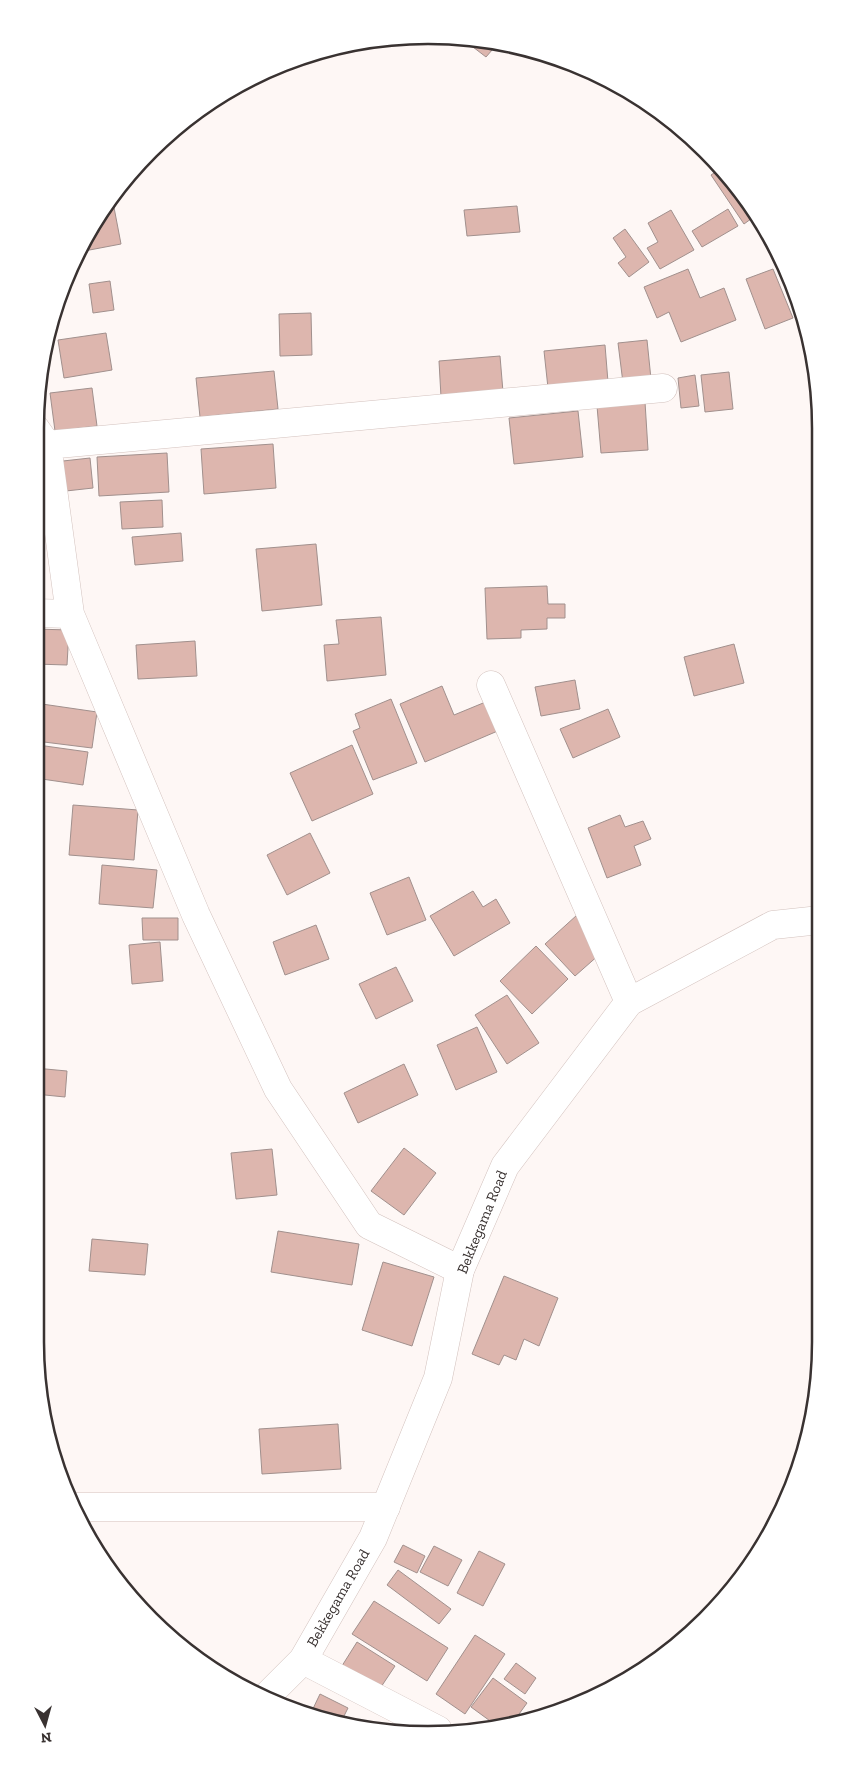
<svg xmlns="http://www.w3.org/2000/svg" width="856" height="1770" font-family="'Zilla Slab',serif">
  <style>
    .building { fill: #ddb6ae; stroke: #a1908d }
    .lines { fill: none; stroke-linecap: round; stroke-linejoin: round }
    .street-casing { stroke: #d3c2be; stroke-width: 29 }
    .secondary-casing { stroke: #d3c2be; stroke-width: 29 }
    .street { stroke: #fff; stroke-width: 28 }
    .secondary { stroke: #fff; stroke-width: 28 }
    .labels { text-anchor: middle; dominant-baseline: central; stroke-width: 4; stroke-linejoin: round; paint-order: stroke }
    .street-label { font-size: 15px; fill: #393231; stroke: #fff }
    .rim { fill: none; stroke: #393231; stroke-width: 2.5 }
  </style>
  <rect width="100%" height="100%" fill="#fef7f5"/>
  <!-- building -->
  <path class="building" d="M 479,40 L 499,42 L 486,57 L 473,47 Z
    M 720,169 L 740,189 L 755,216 L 744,224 L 711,175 Z
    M 112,197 L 121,244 L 79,252 L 101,209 Z
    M 517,206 L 520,232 L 467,236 L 464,210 Z
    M 728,209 L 738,226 L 702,247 L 692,231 Z
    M 671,210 L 694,250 L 660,269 L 647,248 L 658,242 L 648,223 Z
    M 625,229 L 649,262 L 629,277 L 618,263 L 626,257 L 613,238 Z
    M 688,269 L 700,298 L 724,288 L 736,320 L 681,342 L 669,312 L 657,318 L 644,287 Z
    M 773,269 L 793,318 L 765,329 L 746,279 Z
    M 110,281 L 114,310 L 93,313 L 89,284 Z
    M 311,313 L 312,355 L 280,356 L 279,314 Z
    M 106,333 L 112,370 L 64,378 L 58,340 Z
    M 647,340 L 651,379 L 623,383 L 618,343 Z
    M 605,345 L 608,382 L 548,388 L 544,351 Z
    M 500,356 L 503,392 L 441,397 L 439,361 Z
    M 274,371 L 278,409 L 200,417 L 196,378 Z
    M 729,372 L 733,409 L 705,412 L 701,375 Z
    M 695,375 L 699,406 L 681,408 L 678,378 Z
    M 92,388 L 97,426 L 55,431 L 50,393 Z
    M 645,402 L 648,450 L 601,453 L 597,406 Z
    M 578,411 L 583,457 L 514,464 L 509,418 Z
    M 273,444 L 276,488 L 204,494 L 201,449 Z
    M 167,453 L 169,492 L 99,496 L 97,457 Z
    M 90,458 L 93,488 L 66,491 L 63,461 Z
    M 162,500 L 163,527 L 122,529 L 120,502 Z
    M 181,533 L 183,561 L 135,565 L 132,537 Z
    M 316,544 L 322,605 L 262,611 L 256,549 Z
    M 547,586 L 548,604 L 565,604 L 565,618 L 547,618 L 547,629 L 521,630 L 521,638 L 487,639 L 485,588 Z
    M 381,617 L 386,675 L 327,681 L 324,645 L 339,644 L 336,620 Z
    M 35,629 L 69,630 L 67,665 L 35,664 Z
    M 195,641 L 197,676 L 138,679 L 136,645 Z
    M 734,644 L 744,683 L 694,696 L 684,657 Z
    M 575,680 L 580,709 L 541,716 L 535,687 Z
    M 442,686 L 454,715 L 488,701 L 500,730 L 425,762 L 400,704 Z
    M 391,699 L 417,763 L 373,780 L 353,731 L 360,728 L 355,714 Z
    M 42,704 L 97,712 L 92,748 L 36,741 Z
    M 608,709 L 620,737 L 573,758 L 560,729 Z
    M 38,745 L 88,752 L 83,785 L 35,778 Z
    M 352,745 L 373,794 L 312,821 L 290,773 Z
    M 73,805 L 138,810 L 134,860 L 69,855 Z
    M 620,815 L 625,827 L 643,821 L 651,839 L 634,846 L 641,865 L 607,878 L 588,828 Z
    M 310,833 L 330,873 L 287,895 L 267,855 Z
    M 102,865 L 157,870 L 153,908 L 99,904 Z
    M 409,877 L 426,920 L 387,935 L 370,893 Z
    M 473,891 L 483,907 L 496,899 L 510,923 L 454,956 L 430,916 Z
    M 577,915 L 600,954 L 575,976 L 545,944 Z
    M 142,918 L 178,918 L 178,940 L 143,940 Z
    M 316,925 L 329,959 L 285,975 L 273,942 Z
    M 160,942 L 163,981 L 132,984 L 129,945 Z
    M 536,946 L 568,979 L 532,1014 L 500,981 Z
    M 396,967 L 413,1001 L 376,1019 L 359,984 Z
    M 507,995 L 539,1043 L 507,1064 L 475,1015 Z
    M 477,1027 L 497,1072 L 456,1090 L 437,1045 Z
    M 404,1064 L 418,1095 L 358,1123 L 344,1093 Z
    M 35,1068 L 67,1071 L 65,1097 L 35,1094 Z
    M 404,1148 L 436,1173 L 404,1215 L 371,1191 Z
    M 272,1149 L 277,1195 L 236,1199 L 231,1153 Z
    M 278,1231 L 359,1244 L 352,1285 L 271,1272 Z
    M 92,1239 L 148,1244 L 145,1275 L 89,1271 Z
    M 383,1262 L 434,1277 L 412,1346 L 362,1330 Z
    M 504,1276 L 558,1298 L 539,1346 L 524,1339 L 516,1360 L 504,1355 L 499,1365 L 472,1354 Z
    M 338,1424 L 341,1469 L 262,1474 L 259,1429 Z
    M 403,1545 L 425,1556 L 417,1573 L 394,1562 Z
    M 434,1546 L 462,1560 L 448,1586 L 420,1572 Z
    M 479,1551 L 505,1564 L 483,1606 L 457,1593 Z
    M 398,1570 L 451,1609 L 439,1624 L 387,1585 Z
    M 374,1601 L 448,1648 L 427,1681 L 352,1634 Z
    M 475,1635 L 505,1654 L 465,1714 L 436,1694 Z
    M 357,1642 L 395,1666 L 377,1693 L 340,1669 Z
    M 516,1663 L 536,1678 L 525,1694 L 504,1679 Z
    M 493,1678 L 527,1703 L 514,1721 L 497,1726 L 471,1707 Z
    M 320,1694 L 348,1708 L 340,1724 L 310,1715 Z"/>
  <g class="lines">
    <defs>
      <path id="street" d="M 35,428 L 47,445 L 70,614 L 196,915 L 278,1089 L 369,1225 L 460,1270
        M 47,445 L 663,388
        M 35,613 L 70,614
        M 491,685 L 629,1002
        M 76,1507 L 386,1507
        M 303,1660 L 438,1730"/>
      <path id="secondary" d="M 265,1698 L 303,1660 L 373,1538 L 438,1378 L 460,1270 L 505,1166 L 629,1002 L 773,925 L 820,920"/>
    </defs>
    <!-- street casing -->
    <use href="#street" class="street-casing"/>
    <!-- secondary casing -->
    <use href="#secondary" class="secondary-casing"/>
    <!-- street -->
    <use href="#street" class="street"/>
    <!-- secondary -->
    <use href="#secondary" class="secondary"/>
  </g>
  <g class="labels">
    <!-- street labels -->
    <g class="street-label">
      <text transform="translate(482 1222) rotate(-68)">Bekkegama Road</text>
      <text transform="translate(338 1598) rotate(-60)">Bekkegama Road</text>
    </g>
  </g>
  <!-- crop -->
  <path d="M0 0H856V1770H0ZM428 44H428A384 384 0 0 1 812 428V1342A384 384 0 0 1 428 1726H428A384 384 0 0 1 44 1342V428A384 384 0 0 1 428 44Z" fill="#fff" fill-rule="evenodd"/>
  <path class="rim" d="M428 44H428A384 384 0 0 1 812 428V1342A384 384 0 0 1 428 1726H428A384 384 0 0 1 44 1342V428A384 384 0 0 1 428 44Z"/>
  <!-- north arrow -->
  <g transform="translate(45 1725) rotate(174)" stroke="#ffffff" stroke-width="4" paint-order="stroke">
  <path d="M0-4L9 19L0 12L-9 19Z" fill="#393231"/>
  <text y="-8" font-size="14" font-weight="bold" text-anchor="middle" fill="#393231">N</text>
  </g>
</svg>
